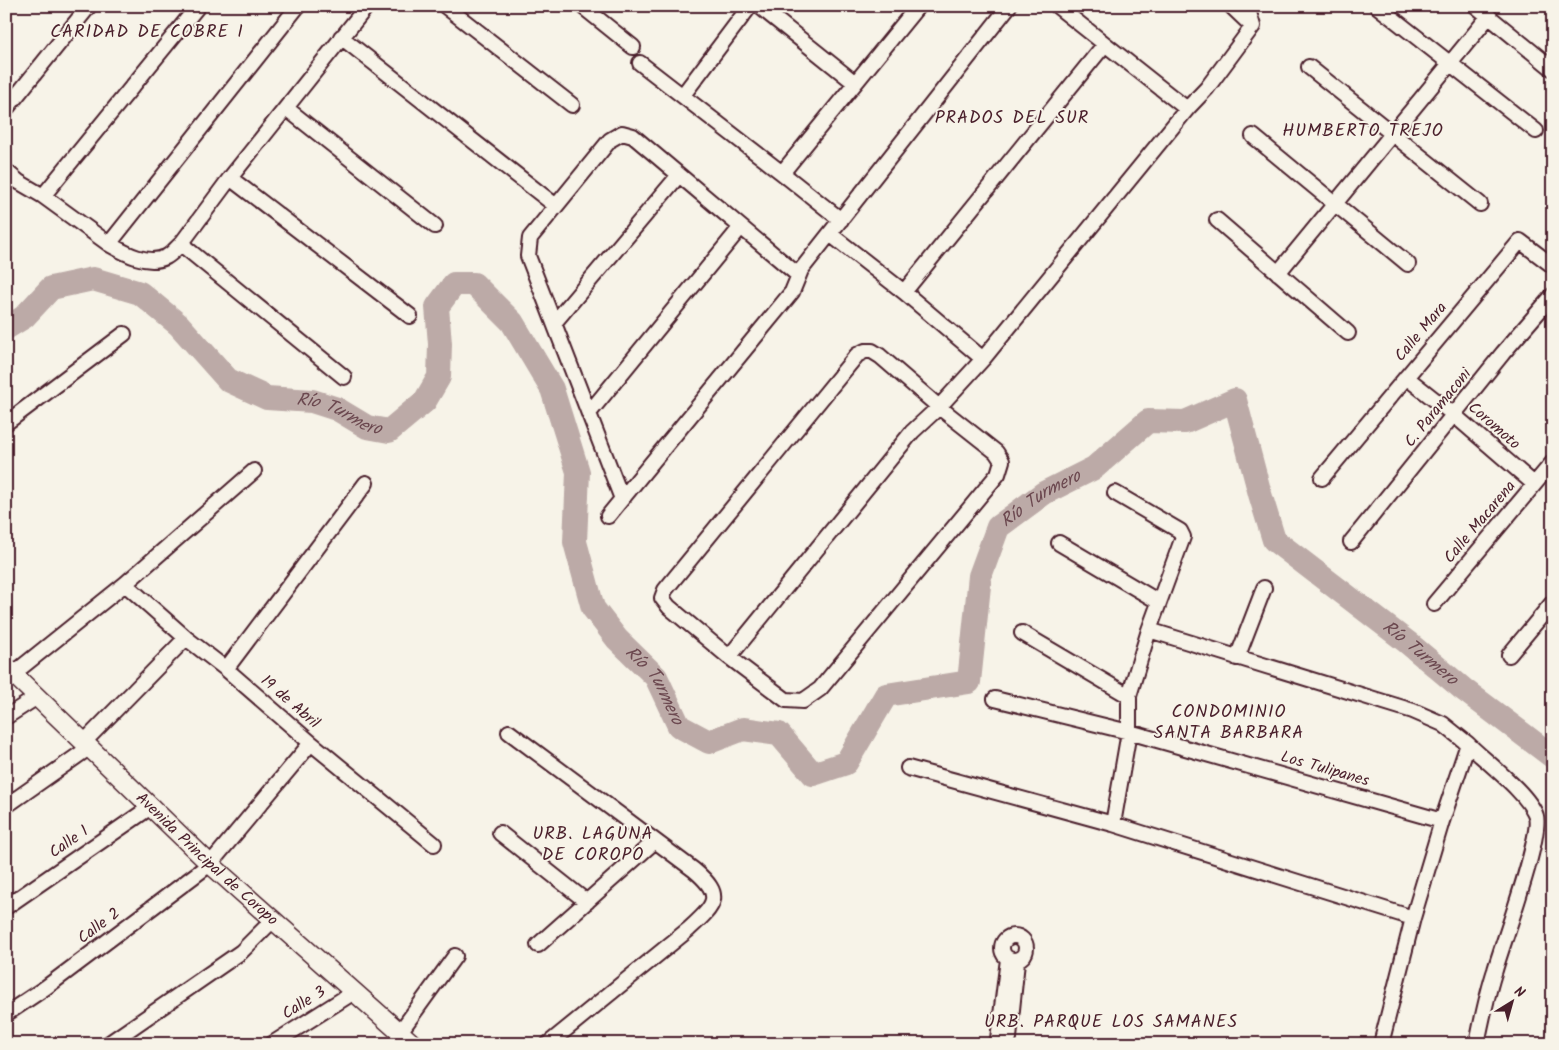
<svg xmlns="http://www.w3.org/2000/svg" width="1559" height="1050" font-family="Kalam,sans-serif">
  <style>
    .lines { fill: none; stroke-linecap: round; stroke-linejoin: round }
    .river { stroke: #bcaaa7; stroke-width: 24 }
    .minor-casing { stroke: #4a1f2b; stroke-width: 18 }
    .tertiary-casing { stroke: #4a1f2b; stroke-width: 21 }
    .minor { stroke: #f7f3e8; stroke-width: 14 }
    .tertiary { stroke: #f7f3e8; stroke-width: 18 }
    .labels { text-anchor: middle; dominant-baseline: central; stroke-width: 4; stroke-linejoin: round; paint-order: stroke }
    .street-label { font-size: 16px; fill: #4a1f2b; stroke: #f7f3e8 }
    .neighbourhood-label { font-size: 18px; letter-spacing: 1px; fill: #4a1f2b; stroke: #f7f3e8 }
    .water-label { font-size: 18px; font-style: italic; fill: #6c4950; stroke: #f7f3e8 }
  </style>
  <rect width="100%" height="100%" fill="#f7f3e8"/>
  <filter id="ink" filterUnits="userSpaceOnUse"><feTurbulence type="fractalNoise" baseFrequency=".02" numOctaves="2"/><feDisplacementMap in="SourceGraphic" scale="10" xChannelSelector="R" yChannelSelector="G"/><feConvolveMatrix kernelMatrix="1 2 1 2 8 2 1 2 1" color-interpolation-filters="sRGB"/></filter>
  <g filter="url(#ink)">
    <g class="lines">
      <!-- river -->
      <path class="river" id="s1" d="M 6,328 L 24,317 L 51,288 L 93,279 L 140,293 L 179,325 L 228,380 L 267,398 L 312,401 L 337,409 L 367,427 L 389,431 L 425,401 L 439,377 L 440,344 L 437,307 L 454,284 L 474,284 L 512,322 L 552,389 L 578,472 L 575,542 L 593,608 L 617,639 L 656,677 L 679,726 L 709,742 L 743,729 L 779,734 L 813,774 L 846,763 L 886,695 L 969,682 L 980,576 L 998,527 L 1044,493 L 1094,468 L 1148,421 L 1185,422 L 1235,400 L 1260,494 L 1274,540 L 1407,642 L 1463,689 L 1553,757"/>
      <defs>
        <path id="minor" d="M 445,6 L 572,105
          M 582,6 L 633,47
          M 759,6 L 855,83
          M 1057,6 L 1187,109
          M 1231,6 L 1252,26
          M 1377,6 L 1536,131
          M 1476,6 L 1553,69
          M 341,37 L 556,206
          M 640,63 L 782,173 L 841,220
          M 1309,67 L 1480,204
          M 683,95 L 750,6
          M 286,108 L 435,226
          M 6,109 L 89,6
          M 1253,136 L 1408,264
          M 6,171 L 19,182 L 43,196 L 109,244 L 298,6
          M 782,173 L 918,6
          M 230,178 L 410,316
          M 43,196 L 198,6
          M 1217,220 L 1348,333
          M 830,234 L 904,292 L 983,359
          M 109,244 C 125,253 147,266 166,257 C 172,254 176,248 181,244 L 230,178 L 367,6
          M 181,244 L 344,377
          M 1278,273 L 1489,16
          M 904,292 L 1105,44
          M 554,323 L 679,175
          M 865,351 L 872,351 L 880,356 L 939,407 L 996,452 L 1002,461 L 998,474 L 820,689 L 803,701 L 786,700 L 729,657 L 669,607 L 662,598 L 665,590 L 857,355 Z
          M 1406,377 L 1454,415 L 1534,484
          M 589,413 L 741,227
          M 6,423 L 124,334
          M 1322,478 L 1520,241 L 1553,266
          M 622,499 L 528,256 L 530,238 L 610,140 L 622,133 L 633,136 L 798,275
          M 608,516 L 792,292 L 801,270 L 1009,6
          M 1351,542 L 1503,353 L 1553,295
          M 1059,543 L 1159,602
          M 125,584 L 186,638 L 226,669 L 311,743 L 434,844
          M 1434,604 L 1553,462
          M 1149,630 L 1413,711 L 1443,724 L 1468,744 L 1442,821 L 1413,918 L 1381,1044
          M 1022,633 L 1129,696
          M 1509,655 L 1553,602
          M 729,657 L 912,432 L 939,407 L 983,359 L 1187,109 L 1207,88 L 1253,26 L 1247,6
          M 1237,658 L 1264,588
          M 226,669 L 366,483
          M 13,674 L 125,584 L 254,471
          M 995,699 L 1129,732 L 1442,821
          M 6,717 L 37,697
          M 509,732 L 694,870 C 725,896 715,905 689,929 L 548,1044
          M 84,742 L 186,638
          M 1468,744 C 1485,761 1529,794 1536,816 C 1542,837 1503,942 1495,970 C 1487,994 1482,1019 1477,1044
          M 908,768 L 1113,824 L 1413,918
          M 6,806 L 90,747
          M 1113,824 L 1129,732 L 1129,696 L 1149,630 L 1183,537 L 1180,531 L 1115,493
          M 500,833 L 587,902
          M 6,907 L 152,806
          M1002 948a12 12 0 1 1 24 0a12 12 0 1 1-24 0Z
          M 538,945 L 655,841
          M 6,1014 L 45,988 L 210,864 L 311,743
          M 400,1032 L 455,956
          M 1009,1038 L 1017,962
          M 998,1039 L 1008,959
          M 108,1044 L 241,952 L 274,919
          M 272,1044 L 354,992"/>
        <g id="tertiary">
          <path id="s2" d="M 6,667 L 210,864 L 413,1044"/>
        </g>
      </defs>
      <!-- minor casing -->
      <use href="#minor" class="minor-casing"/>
      <!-- tertiary casing -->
      <use href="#tertiary" class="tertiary-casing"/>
      <!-- minor -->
      <use href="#minor" class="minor"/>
      <!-- tertiary -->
      <use href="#tertiary" class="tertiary"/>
    </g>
  </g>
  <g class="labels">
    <!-- street labels -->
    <g class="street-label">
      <text transform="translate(1421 332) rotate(-50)">Calle Mara</text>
      <text transform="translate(1438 408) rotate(-51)">C. Paramaconi</text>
      <text transform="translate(1494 426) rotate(41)">Coromoto</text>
      <text transform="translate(1480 522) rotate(-50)">Calle Macarena</text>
      <text transform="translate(290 702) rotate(41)">19 de Abril</text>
      <text transform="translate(1325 769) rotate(16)">Los Tulipanes</text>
      <text transform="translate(69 842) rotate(-35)">Calle 1</text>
      <text stroke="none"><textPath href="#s2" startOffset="278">Avenida Principal de Coropo</textPath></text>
      <text transform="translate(99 926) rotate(-37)">Calle 2</text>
      <text transform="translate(304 1003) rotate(-32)">Calle 3</text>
    </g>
    <!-- neighbourhood labels -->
    <g class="neighbourhood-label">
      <text x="147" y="32">CARIDAD DE COBRE I</text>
      <text x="1012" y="118">PRADOS DEL SUR</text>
      <text x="1363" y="131">HUMBERTO TREJO</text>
      <text x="1229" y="712">CONDOMINIO<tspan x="1229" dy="21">SANTA BARBARA</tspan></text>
      <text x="593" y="834">URB. LAGUNA<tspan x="593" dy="21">DE COROPO</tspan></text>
      <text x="1111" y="1022">URB. PARQUE LOS SAMANES</text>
    </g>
    <!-- water labels -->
    <g class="water-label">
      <text stroke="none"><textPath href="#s1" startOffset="395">Río Turmero</textPath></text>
      <text stroke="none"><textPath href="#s1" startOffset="1714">Río Turmero</textPath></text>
      <text stroke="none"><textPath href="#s1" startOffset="2269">Río Turmero</textPath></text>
      <text stroke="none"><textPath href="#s1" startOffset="1099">Río Turmero</textPath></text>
    </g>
  </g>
  <!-- margin -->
  <rect width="1559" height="1050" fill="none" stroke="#f7f3e8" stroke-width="25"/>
  <rect x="12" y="12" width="1534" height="1025" fill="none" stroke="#4a1f2b" stroke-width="2" filter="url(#ink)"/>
  <!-- north arrow -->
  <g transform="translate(1512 1002) rotate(37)" stroke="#f7f3e8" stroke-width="4" paint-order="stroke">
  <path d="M0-4L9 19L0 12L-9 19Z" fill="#4a1f2b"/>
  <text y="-8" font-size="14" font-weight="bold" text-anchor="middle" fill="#4a1f2b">N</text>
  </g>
</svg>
